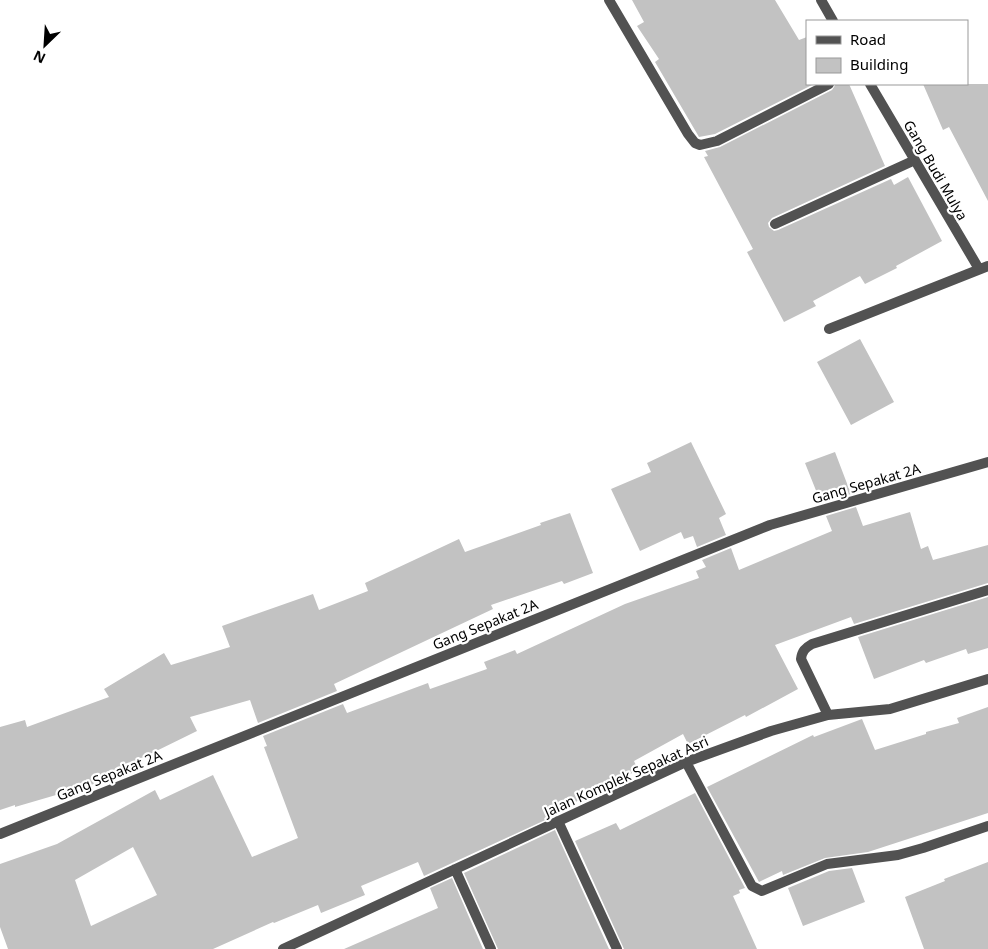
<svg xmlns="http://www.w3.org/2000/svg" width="988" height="949" font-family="'Noto Sans',sans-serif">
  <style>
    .building { fill: #c2c2c2; fill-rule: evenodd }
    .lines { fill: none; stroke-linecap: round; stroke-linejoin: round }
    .street { stroke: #525252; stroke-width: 10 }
    .labels { text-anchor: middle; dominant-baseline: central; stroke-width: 4.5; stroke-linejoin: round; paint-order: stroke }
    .street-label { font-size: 14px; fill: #000; stroke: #fff }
  </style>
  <rect width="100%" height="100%" fill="#fff"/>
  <!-- building -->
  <path class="building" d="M 632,0 L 775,0 L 799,40 L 807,37 L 807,84 L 814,84 L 715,134 L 699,137 L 655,62 L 659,59 L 637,26 L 644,22 Z
    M 836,84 L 849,84 L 885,166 L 772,218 L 768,223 L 769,227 L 774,231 L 778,230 L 891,179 L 894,185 L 908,177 L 942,241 L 896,266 L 897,268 L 865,284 L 860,276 L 813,301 L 816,306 L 784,322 L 747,252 L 753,249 L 704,157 L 708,156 L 705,151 L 720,147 L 832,90 Z
    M 923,84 L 988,84 L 988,201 L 949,127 L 943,130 Z
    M 860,339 L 894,402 L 851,425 L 817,362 Z
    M 691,442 L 726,514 L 719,518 L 726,535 L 697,547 L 693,536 L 684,539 L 681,532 L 640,551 L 611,489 L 651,472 L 647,463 Z
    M 835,452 L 851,494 L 821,503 L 805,463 Z
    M 856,507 L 863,526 L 910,512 L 921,549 L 928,546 L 933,560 L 988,545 L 988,583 L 854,624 L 851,617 L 775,645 L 798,689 L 746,717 L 745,715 L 688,744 L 683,734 L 634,761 L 638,770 L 554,813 L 555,815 L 554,816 L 424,876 L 418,862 L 361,886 L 365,895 L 321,913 L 318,905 L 274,923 L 273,922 L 213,949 L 8,949 L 0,927 L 0,864 L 57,844 L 155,790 L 160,800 L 213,775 L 252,857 L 298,838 L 264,747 L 267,746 L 263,736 L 343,704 L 347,713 L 428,683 L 430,689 L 487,669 L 484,662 L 515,650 L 517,654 L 625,604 L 699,578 L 696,571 L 706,567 L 702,560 L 731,548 L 739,570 L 832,531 L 826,516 ZM 133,847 L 157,895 L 91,926 L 75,880 Z
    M 570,513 L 593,573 L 564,584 L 562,581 L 491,605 L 493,609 L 334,684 L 337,691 L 258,723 L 250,700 L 190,717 L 197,731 L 140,759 L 145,769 L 15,807 L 15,805 L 0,810 L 0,727 L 25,720 L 27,727 L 109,697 L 104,689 L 164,653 L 171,665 L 230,647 L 222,626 L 313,594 L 319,610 L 368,591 L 365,583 L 459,539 L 465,552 L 541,525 L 540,523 Z
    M 988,597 L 988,648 L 968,654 L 966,649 L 926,663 L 924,660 L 874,679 L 858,637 Z
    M 988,707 L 988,813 L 868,852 L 825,858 L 783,875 L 782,871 L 759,882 L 707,787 L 813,735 L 814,737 L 862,719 L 875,750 L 926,734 L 926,732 L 959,723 L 957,718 Z
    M 695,793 L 745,888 L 739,890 L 740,893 L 733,896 L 757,949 L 624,949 L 575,841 L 616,823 L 620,830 Z
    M 555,830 L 609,949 L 498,949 L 464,873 Z
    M 988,862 L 988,949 L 924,949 L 905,897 L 945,881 L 944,879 Z
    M 852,868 L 865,902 L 803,926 L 788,888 L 829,871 Z
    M 452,878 L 483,949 L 344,949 L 438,908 L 430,888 Z"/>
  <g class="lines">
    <!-- street -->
    <path class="street" d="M 609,0 L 688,134 L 695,143 L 700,145 L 717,141 L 829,84
      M 821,0 L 833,21
      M 870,84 L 979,269
      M 775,224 L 915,160
      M 829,329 L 988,266
      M 828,715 L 801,659 C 802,651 805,648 812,644 L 988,590
      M 686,762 L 752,886 L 762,891 L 827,864 L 898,855 L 923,848 L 988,826
      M 558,821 L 617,949
      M 0,834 L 770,525 L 988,462
      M 455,869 L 491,949
      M 283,949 L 686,762 L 771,731 L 828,715 L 890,709 L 988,679"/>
  </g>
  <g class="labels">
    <!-- street labels -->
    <g class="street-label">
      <text transform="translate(936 170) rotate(60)">Gang Budi Mulya</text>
      <text transform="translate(866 483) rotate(-16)">Gang Sepakat 2A</text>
      <text transform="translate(485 624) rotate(-22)">Gang Sepakat 2A</text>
      <text transform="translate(109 775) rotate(-22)">Gang Sepakat 2A</text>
      <text transform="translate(626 776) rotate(-24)">Jalan Komplek Sepakat Asri</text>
    </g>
  </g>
  <!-- legend -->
  <rect x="806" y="20" width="162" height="65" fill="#ffffff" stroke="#999999"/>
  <rect x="816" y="36" width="25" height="8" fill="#525252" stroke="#999999"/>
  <text x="850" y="45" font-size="15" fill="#000000">Road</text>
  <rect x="816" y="58" width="25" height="15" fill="#c2c2c2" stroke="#999999"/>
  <text x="850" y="70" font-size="15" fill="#000000">Building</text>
  <!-- north arrow -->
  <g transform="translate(45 45) rotate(205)" stroke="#ffffff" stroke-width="4" paint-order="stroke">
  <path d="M0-4L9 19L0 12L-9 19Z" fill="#000000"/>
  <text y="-8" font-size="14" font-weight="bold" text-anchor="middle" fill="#000000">N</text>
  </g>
</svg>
